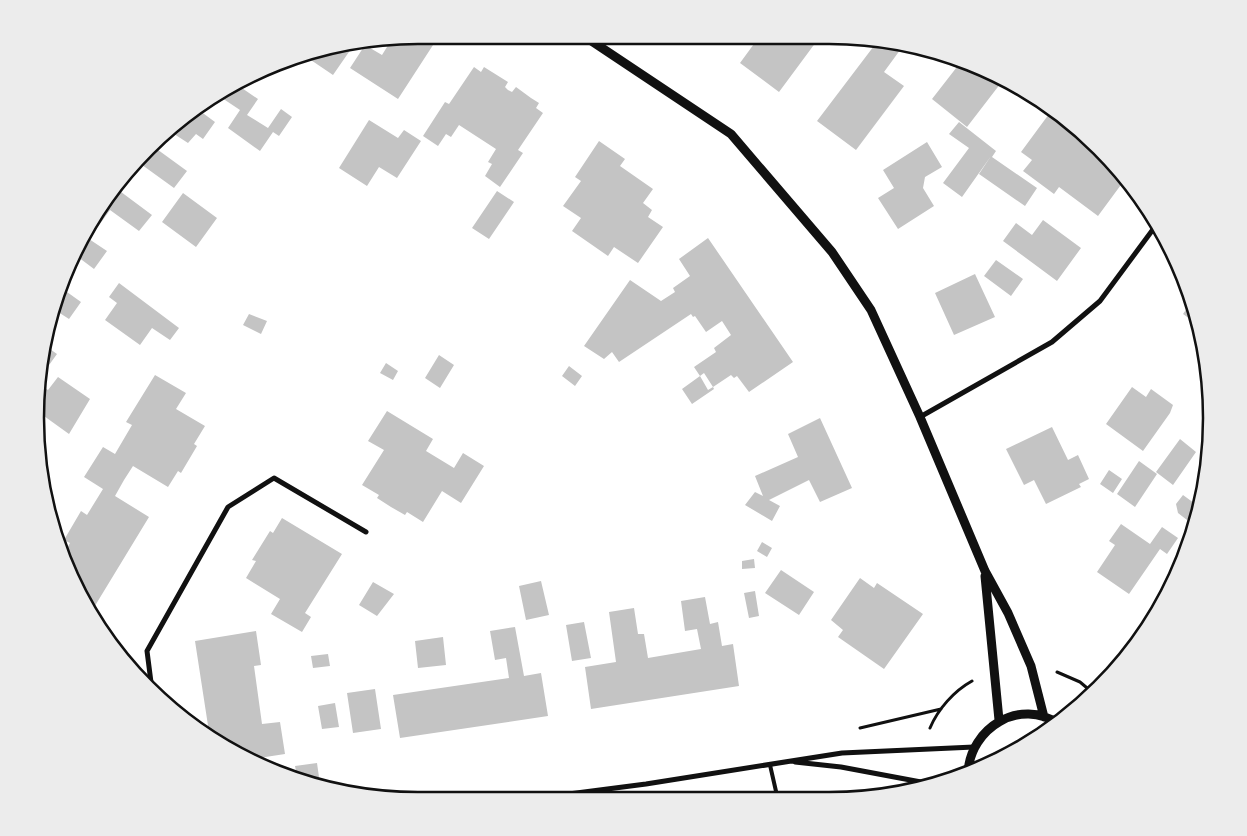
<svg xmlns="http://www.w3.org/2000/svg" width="1247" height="836" font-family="'Alegreya Sans',sans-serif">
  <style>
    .building { fill: #c4c4c4 }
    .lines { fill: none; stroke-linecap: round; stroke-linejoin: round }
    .path { stroke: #111; stroke-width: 3 }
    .service { stroke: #111; stroke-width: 4 }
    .minor { stroke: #111; stroke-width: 5 }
    .tertiary { stroke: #111; stroke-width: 9 }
    .rim { fill: none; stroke: #111; stroke-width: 2.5 }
  </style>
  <rect width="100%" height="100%" fill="#fff"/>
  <!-- building -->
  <path class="building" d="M 419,35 L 424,35 L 435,42 L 398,99 L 350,68 L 365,45 L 382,55 L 392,39 Z
    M 759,37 L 807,38 L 819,38 L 779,92 L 740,63 Z
    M 880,38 L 903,46 L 884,72 L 904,86 L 856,150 L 817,121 Z
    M 348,47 L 351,49 L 333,75 L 302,54 Z
    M 960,63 L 998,74 L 1004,79 L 967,127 L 932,99 Z
    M 474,67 L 481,72 L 484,67 L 508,82 L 505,87 L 508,90 L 512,92 L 516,87 L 531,98 L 539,103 L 536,108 L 543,113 L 518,150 L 523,153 L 500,187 L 485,176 L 492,164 L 488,162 L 496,149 L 459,125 L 451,137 L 446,134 L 438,146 L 423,136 L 445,102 L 449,104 Z
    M 236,84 L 258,99 L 247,115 L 268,128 L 281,109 L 292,117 L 279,136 L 273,132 L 260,151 L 228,128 L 240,110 L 216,94 Z
    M 196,108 L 215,122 L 203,139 L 196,134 L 188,143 L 171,132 Z
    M 1049,114 L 1060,122 L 1063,118 L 1082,130 L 1092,141 L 1089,146 L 1115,166 L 1126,178 L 1098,216 L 1059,187 L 1054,194 L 1023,171 L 1032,160 L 1021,152 Z
    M 369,120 L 398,138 L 404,130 L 421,141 L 397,178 L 379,167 L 367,186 L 339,168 Z
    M 959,122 L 996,151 L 992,157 L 1037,188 L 1025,206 L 979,174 L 991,156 L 962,197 L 943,183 L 969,148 L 949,134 Z
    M 599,141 L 625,159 L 620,166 L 653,189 L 643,203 L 652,210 L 648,217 L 663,227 L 638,263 L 614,247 L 608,256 L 572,231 L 581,218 L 563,206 L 581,181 L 575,177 Z
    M 927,142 L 942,167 L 925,177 L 923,188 L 934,206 L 898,229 L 878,198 L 894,188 L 883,170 Z
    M 154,147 L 187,171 L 174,188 L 138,162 Z
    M 113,186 L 152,215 L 139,231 L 110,210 L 89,239 L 107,251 L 94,269 L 74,254 Z
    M 497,191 L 514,202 L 489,239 L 472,228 Z
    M 183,193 L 217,218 L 196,247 L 162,222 Z
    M 1043,220 L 1081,248 L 1057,281 L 1003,241 L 1016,223 L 1032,235 Z
    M 708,238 L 793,362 L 749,392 L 737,376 L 734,378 L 731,375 L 713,387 L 704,373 L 700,376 L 694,367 L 716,352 L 714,348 L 731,335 L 722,321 L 706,332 L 695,316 L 693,317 L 691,314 L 619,362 L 612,352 L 604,359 L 584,346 L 630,280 L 661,301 L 675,292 L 673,288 L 690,276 L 679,259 Z
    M 996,260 L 1023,279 L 1011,296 L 984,276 Z
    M 975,274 L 995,317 L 954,335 L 935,293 Z
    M 119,283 L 179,328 L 170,340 L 152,328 L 140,345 L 105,320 L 117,303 L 109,297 Z
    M 60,287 L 81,302 L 69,319 L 55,310 Z
    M 1192,301 L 1199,319 L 1200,326 L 1183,314 Z
    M 249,314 L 267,321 L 261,334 L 243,325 Z
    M 47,347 L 57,354 L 44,372 L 41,370 Z
    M 439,355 L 454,365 L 440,388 L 425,378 Z
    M 386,363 L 398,371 L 393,380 L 380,373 Z
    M 569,366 L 582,376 L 575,386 L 562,376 Z
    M 155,375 L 186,393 L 176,409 L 205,426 L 194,444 L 197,446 L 181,473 L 178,471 L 168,487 L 133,466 L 124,480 L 115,496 L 149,517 L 90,614 L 65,552 L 70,543 L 64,540 L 81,511 L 87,515 L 103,489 L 84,477 L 103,447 L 115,454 L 132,425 L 126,422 Z
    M 700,376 L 708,390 L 713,387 L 714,389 L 692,404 L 682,389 Z
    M 58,377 L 90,399 L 69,434 L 37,411 L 36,396 L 43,387 L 48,390 Z
    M 1132,387 L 1146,397 L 1151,389 L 1173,405 L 1170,413 L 1143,451 L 1106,424 Z
    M 387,411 L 433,439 L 426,451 L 454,468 L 463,453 L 484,466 L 461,503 L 442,491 L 423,522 L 407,512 L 405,515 L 391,507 L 377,498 L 379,495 L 362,485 L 384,450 L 368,441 Z
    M 820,418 L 852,488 L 820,502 L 809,480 L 769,500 L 780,506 L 772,521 L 745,505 L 755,492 L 763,496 L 755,476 L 798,457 L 788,434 Z
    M 1052,427 L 1068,460 L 1078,455 L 1089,479 L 1079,484 L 1081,487 L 1046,504 L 1034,480 L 1024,485 L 1006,449 Z
    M 1180,439 L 1196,452 L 1173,485 L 1156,472 Z
    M 1139,461 L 1157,474 L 1135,507 L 1117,494 Z
    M 1109,470 L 1122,479 L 1113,493 L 1100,484 Z
    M 42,488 L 53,495 L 47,505 L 42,493 Z
    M 1183,495 L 1198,506 L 1187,520 L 1178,513 L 1176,504 Z
    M 282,518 L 342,554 L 305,613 L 311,617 L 302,632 L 271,614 L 280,599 L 246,578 L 256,561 L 252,560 L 270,531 L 273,533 Z
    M 1121,524 L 1150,544 L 1162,527 L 1178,538 L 1167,554 L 1160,549 L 1129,594 L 1097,572 L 1115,545 L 1109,541 Z
    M 762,542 L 772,548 L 767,557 L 757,551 Z
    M 754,559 L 755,568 L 742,569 L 742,561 Z
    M 781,570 L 814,592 L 799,615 L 765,593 Z
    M 860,578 L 874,588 L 877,583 L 923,614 L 884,669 L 838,637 L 843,630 L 831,620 Z
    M 541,581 L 549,615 L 526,620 L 519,586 Z
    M 373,582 L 394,594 L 377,616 L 359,605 Z
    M 755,591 L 759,616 L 749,618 L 744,593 Z
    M 705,597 L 710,624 L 718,622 L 722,646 L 733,644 L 739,686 L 591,709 L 585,667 L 616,662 L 609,612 L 634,608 L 638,634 L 644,634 L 648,658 L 701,649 L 697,629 L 685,631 L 681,601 Z
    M 584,622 L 591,658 L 572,661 L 566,625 Z
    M 515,627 L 524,676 L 541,673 L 548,716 L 400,738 L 393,695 L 509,678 L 506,658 L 495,660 L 490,631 Z
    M 256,631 L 261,665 L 254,666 L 262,724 L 280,722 L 285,754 L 246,760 L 205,732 L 209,732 L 195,641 Z
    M 443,637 L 446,665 L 418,668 L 415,641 Z
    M 328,654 L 330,666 L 313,668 L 311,656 Z
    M 375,689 L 381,729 L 353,733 L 347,693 Z
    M 335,703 L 339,727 L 322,729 L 318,706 Z
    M 317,763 L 319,777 L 307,779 L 297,776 L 295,766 Z"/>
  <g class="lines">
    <!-- path -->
    <path class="path" d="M 1057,672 L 1080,682 L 1093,693
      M 860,728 L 941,709
      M 930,728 C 938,709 954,691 972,681"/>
    <!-- service -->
    <path class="service" d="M 770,765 L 778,800"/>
    <!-- minor -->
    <path class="minor" d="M 920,417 L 1052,342 L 1100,301 L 1157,224
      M 152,690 L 147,651 L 228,507 L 274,478 L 366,532
      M 795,762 L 841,767 L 937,785
      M 530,799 L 646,784 L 842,753 L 974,747"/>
    <!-- tertiary -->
    <path class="tertiary" d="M 584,36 L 731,134 L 832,252 L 871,310 L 920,417 L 985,571 L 1008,613 L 1031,666 L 1044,717
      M 985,576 L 999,720
      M 968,773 C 970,728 1020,697 1059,724"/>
  </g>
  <!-- crop -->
  <path d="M0 0H1247V836H0ZM418 44H829A374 374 0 0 1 1203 418V418A374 374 0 0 1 829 792H418A374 374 0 0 1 44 418V418A374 374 0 0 1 418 44Z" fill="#ececec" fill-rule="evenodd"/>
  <path class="rim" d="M418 44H829A374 374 0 0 1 1203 418V418A374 374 0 0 1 829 792H418A374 374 0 0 1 44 418V418A374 374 0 0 1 418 44Z"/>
</svg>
